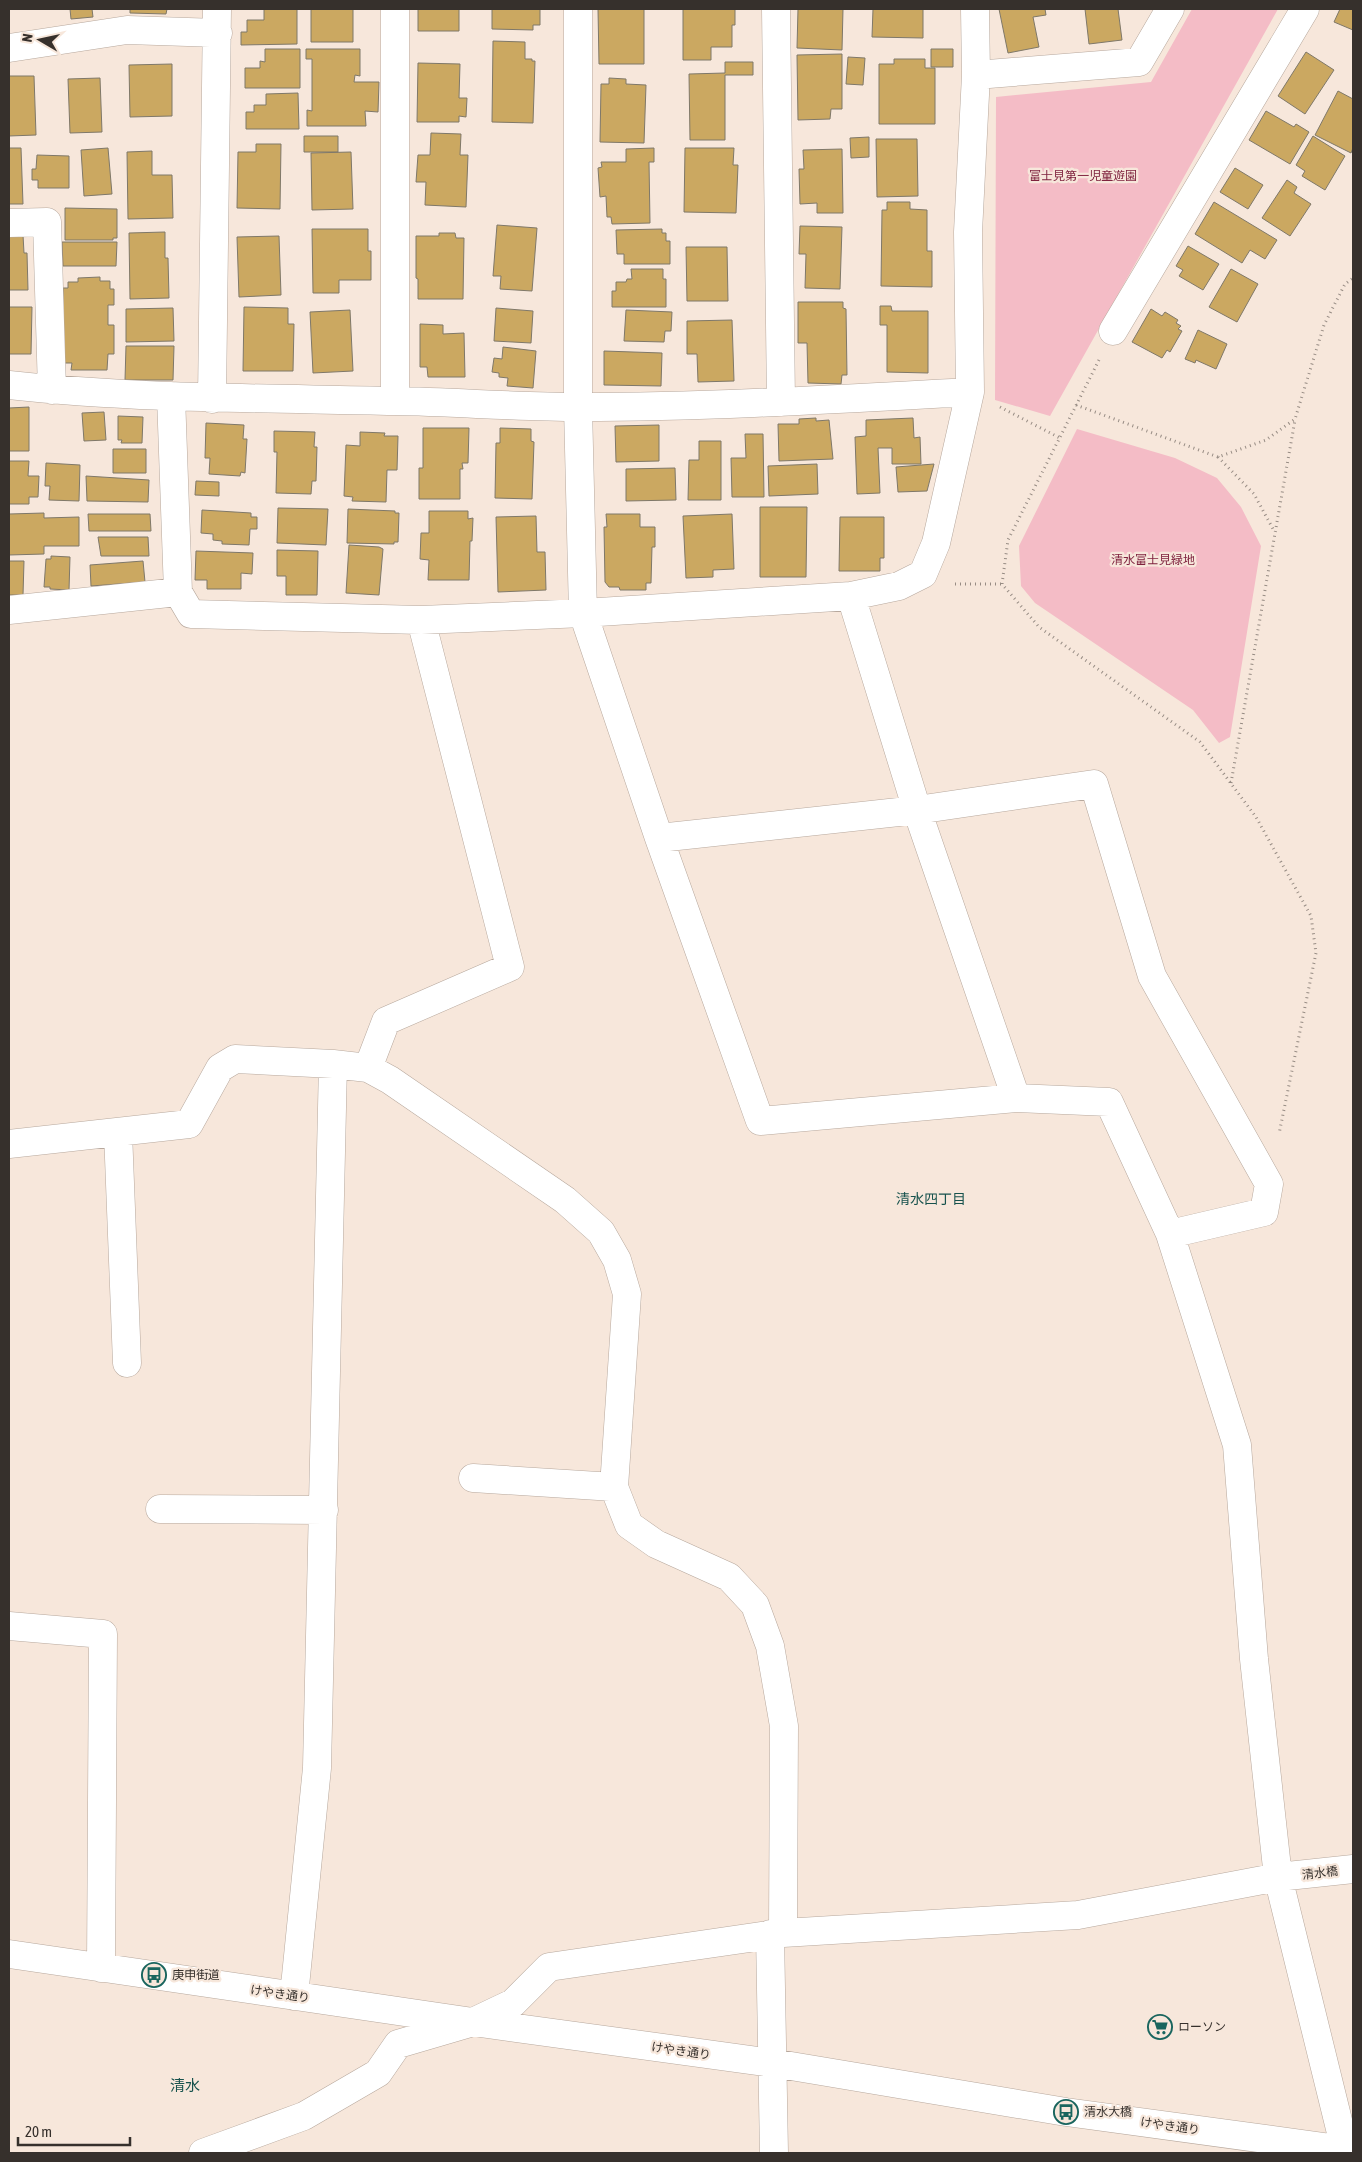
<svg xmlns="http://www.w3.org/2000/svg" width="1362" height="2162" font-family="'Asap Condensed','Noto Sans JP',sans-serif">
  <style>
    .green { fill: #f4bcc6 }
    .building { fill: #cba861; stroke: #7f7869 }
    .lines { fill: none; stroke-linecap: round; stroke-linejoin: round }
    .minor-casing { stroke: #b7a89d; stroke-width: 29 }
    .path { stroke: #978c84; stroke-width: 3; stroke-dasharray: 1 4; stroke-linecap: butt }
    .minor { stroke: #fff; stroke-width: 28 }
    .labels { text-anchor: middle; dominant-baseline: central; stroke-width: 4.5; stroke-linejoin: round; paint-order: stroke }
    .park-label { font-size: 12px; fill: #7f223e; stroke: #f7e7db }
    .street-label { font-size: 12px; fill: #36302c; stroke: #f7e7db }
    .poi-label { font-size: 12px; fill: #36302c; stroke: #f7e7db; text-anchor: start }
    .neighbourhood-label { font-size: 14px; fill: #17524d; stroke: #f7e7db }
    .quarter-label { font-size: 15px; fill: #17524d; stroke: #f7e7db }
  </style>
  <rect width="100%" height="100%" fill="#f7e7db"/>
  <!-- green -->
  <path class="green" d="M 1192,9 L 1278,9 L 1050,416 L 995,400 L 996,97 L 1151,82 Z
    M 1077,429 L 1175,458 L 1217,478 L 1241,507 L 1261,546 L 1230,737 L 1219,743 L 1193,710 L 1035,603 L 1021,586 L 1019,546 Z"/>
  <!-- building -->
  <path class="building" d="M 70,9 L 92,9 L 93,17 L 71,19 Z
    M 130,9 L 167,9 L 166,14 L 130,13 Z
    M 264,9 L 297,9 L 297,44 L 241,45 L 241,32 L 247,32 L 247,20 L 264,20 Z
    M 311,9 L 353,9 L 353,42 L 311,42 Z
    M 418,9 L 459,9 L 459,31 L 418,31 Z
    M 492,9 L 540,9 L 540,25 L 533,25 L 533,30 L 492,29 Z
    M 598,9 L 644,9 L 644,64 L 599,64 Z
    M 683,9 L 735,9 L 735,25 L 732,25 L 732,47 L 711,47 L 711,60 L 683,60 Z
    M 798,9 L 843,9 L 842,50 L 797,48 Z
    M 873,9 L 923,9 L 923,38 L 872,37 Z
    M 999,9 L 1045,9 L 1046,15 L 1033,17 L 1039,47 L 1008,53 Z
    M 1085,9 L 1118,9 L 1122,40 L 1089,44 Z
    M 1340,9 L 1353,9 L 1353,30 L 1334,22 Z
    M 493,41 L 525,42 L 525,59 L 532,59 L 532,61 L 535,61 L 533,123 L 492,122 Z
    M 265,49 L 300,49 L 300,88 L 245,88 L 245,68 L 260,68 L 260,61 L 265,62 Z
    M 306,49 L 360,49 L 360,76 L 355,75 L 354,82 L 379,82 L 378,112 L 365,111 L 366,126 L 307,126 L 307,110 L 312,111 L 312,59 L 306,59 Z
    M 931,49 L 953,49 L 953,67 L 931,67 Z
    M 1306,52 L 1334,70 L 1305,114 L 1278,96 Z
    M 842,54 L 842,109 L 831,109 L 830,119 L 798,120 L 797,55 Z
    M 848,57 L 865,58 L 863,85 L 846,84 Z
    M 894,59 L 925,59 L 925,68 L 935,68 L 935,124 L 879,124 L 879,64 L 894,64 Z
    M 725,62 L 753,62 L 753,75 L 725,75 L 725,140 L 690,140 L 689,74 L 725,73 Z
    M 418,63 L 460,64 L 459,98 L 467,98 L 466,117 L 459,116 L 459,122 L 417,122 Z
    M 172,64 L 172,116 L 130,117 L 129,65 Z
    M 9,76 L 34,76 L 36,135 L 9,136 Z
    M 100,78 L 102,132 L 70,133 L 68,79 Z
    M 609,78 L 626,79 L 626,84 L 646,85 L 644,143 L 600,142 L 601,84 L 609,84 Z
    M 1338,91 L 1353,99 L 1353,148 L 1351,153 L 1315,135 Z
    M 298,93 L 299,129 L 246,129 L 246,112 L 254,112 L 254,105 L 266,105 L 266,94 Z
    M 1266,111 L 1294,127 L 1296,124 L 1309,132 L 1290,164 L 1249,140 Z
    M 431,133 L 461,134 L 460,155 L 468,155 L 466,207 L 425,205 L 426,182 L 416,182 L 418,155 L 430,155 Z
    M 304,136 L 338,136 L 338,152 L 304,152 Z
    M 1313,136 L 1345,156 L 1325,190 L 1302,176 L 1305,171 L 1296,165 Z
    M 869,137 L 869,157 L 851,158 L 850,138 Z
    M 876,139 L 917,139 L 918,196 L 877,197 Z
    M 256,144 L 281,144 L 280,209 L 237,208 L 238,152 L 256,152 Z
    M 9,148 L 21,148 L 23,204 L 9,204 Z
    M 108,148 L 112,194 L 84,196 L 81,150 Z
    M 654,148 L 654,162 L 649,162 L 650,223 L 612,224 L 611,217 L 607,217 L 606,196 L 600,197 L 598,168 L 602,167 L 601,162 L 626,162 L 626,149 Z
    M 685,148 L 734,148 L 733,165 L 738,165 L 736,213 L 684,212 Z
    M 842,149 L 843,213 L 817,213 L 817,203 L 800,204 L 799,169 L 804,169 L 803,150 Z
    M 152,151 L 152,175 L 172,175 L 173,218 L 128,219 L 127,152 Z
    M 351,152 L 353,209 L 312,210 L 311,153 Z
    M 37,155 L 69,156 L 69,188 L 38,188 L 38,180 L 32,180 L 32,169 L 36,169 Z
    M 1235,168 L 1263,185 L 1248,209 L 1220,192 Z
    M 1287,180 L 1297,187 L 1294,193 L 1311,204 L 1290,236 L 1262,218 Z
    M 887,202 L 910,202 L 910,209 L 927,210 L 927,251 L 932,251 L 932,287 L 881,286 L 882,210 L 887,210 Z
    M 1214,202 L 1277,240 L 1265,259 L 1250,250 L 1242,263 L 1195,234 Z
    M 65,208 L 117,209 L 117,238 L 113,238 L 113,240 L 65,240 Z
    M 497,225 L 537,228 L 532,291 L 500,289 L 501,276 L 493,276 Z
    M 800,226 L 842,227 L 840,289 L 805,288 L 806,254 L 799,254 Z
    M 312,229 L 368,229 L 368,251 L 371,251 L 371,280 L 339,280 L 339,293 L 313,293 Z
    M 662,229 L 662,233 L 666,233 L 666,241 L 670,241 L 670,264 L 624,264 L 624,254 L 617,254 L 616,230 Z
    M 165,232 L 165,258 L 168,258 L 169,298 L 130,299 L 129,233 Z
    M 439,233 L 455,233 L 456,238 L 464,238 L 463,299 L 418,299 L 418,279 L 416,278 L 416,236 L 439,236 Z
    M 9,235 L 23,235 L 24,253 L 27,253 L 28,290 L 9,290 Z
    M 279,236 L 281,295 L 239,297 L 237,237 Z
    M 62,242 L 117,242 L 116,266 L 63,266 Z
    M 1188,246 L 1219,264 L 1203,290 L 1179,276 L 1183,270 L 1176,266 Z
    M 686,247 L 727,247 L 728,301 L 687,301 Z
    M 631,269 L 663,269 L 663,279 L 666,279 L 666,307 L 612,307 L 612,291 L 616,291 L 616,282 L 626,282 L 627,279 L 632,279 Z
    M 1231,269 L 1258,284 L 1237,322 L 1209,307 Z
    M 100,277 L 100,281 L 110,281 L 110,289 L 114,289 L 114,305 L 108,305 L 108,325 L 114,325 L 114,354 L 108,354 L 107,370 L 71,370 L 72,363 L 63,363 L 63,288 L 68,288 L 68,282 L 78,282 L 78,278 Z
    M 798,302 L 843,302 L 843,308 L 846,309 L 847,375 L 842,375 L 841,384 L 808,383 L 807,343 L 798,343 Z
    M 880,306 L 891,306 L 892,311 L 928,311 L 928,373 L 887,372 L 887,325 L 880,325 Z
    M 9,307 L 32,307 L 31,354 L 9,354 Z
    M 244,307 L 288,308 L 288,324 L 294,324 L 293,371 L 243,371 Z
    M 173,308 L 174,341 L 126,342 L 126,309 Z
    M 496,308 L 533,311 L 531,343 L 494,341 Z
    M 1151,309 L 1162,316 L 1165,312 L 1178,320 L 1176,323 L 1181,326 L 1178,329 L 1182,331 L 1170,352 L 1167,350 L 1162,358 L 1132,342 Z
    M 350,310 L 353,371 L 313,373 L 310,312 Z
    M 626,310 L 672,312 L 671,331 L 665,331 L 664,342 L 624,341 Z
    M 732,320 L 734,381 L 698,382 L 697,354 L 687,354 L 687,321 Z
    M 420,324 L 443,325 L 443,334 L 464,333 L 465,377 L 428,377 L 427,367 L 420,367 Z
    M 1198,330 L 1227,344 L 1216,369 L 1196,360 L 1195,363 L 1185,359 Z
    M 126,346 L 174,346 L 173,380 L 125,380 Z
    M 503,347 L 536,351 L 533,388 L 507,386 L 508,378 L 499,377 L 499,373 L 492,372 L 494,358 L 502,359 Z
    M 604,351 L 662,353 L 661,386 L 604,385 Z
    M 29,407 L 29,451 L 9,451 L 9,408 Z
    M 104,412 L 106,440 L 84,441 L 82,413 Z
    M 118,416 L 143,417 L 142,443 L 121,443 L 122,440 L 118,440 Z
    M 816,418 L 816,421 L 829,420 L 833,459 L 779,461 L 778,424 L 799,424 L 799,419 Z
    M 913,418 L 914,438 L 920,437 L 921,464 L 892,464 L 892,448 L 878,448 L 880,493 L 857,494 L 855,437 L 866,436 L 866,420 Z
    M 206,423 L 244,425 L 243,439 L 247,439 L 245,473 L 241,472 L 240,476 L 209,474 L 210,458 L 205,458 Z
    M 659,425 L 659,461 L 616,462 L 615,426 Z
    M 423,428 L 469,428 L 468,463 L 462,463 L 463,469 L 460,469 L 460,499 L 419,499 L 419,468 L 423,468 Z
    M 500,428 L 531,429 L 531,441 L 534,442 L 532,499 L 495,498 L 496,443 L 500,443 Z
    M 274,431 L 315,432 L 314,447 L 317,447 L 316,481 L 312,481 L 311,494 L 276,493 L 277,452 L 274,452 Z
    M 360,432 L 385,433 L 384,436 L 398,436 L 397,470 L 387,470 L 386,502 L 352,501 L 353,497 L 344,496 L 346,445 L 360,446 Z
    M 745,434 L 763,434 L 764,497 L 732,497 L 731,458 L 746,458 Z
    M 699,441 L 721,441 L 721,500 L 688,500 L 689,460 L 699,460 Z
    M 113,449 L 146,449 L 146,473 L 113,473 Z
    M 9,461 L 29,461 L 28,476 L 39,476 L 38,497 L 29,497 L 29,504 L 9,504 Z
    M 46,463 L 80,465 L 79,501 L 49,500 L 50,486 L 45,486 Z
    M 817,464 L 818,494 L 769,496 L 768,466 Z
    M 934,464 L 927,491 L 898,492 L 896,467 Z
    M 675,468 L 676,500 L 626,501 L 626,469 Z
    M 86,476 L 149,480 L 148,502 L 87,501 Z
    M 196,481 L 219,482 L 219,496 L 195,495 Z
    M 760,507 L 807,507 L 806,577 L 760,577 Z
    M 278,508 L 328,509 L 326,545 L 277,543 Z
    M 348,509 L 395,511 L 395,513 L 399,513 L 398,542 L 394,542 L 394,544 L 347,543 Z
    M 202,510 L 251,513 L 251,517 L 257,517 L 257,529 L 250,529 L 249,545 L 222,544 L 222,541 L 213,540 L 213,534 L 201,533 Z
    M 429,511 L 468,511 L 468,519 L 473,518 L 472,541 L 470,541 L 469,580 L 428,580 L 429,560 L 420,559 L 421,533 L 429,533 Z
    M 44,513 L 44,518 L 79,517 L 79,546 L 44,546 L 44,554 L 9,555 L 9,514 Z
    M 88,514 L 150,514 L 151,531 L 89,531 Z
    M 606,514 L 640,514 L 640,527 L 655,527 L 655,547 L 652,547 L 651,583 L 646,583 L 646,590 L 620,590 L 619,587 L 609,587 L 605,582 L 604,527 L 607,527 Z
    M 732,514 L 734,569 L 713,570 L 713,577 L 686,578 L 683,516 Z
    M 536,516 L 537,552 L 545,552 L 546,590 L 498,592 L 496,517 Z
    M 840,517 L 884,517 L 884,558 L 880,558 L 880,571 L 839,571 Z
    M 98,537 L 148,537 L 149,556 L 101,556 Z
    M 349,545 L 379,547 L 383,549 L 379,595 L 346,593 Z
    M 277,550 L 318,551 L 317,595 L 286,595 L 286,576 L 277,576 Z
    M 196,551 L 253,553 L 252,574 L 241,573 L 241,589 L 207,589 L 207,580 L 195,580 Z
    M 51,556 L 70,557 L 69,590 L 50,589 L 50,587 L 44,587 L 46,559 L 51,559 Z
    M 9,561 L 24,561 L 23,595 L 9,595 Z
    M 143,561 L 145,582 L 91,586 L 90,565 Z"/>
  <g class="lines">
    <defs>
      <path id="minor" d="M 578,9 L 578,407 L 583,613 L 659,838 L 760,1121 L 1016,1098 L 1109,1102 L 1170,1234 L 1237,1445 L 1254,1659 L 1278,1877 L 1346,2153
        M 776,9 L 781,402
        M 9,48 L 127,30 L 218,33
        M 976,75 L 1139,62 L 1170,9
        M 9,223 L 47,222 L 52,390
        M 1113,331 L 1305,9
        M 9,385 C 137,399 266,398 395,401 C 456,402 518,407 579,407 C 709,407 840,399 970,392
        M 171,396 L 178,592 L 191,614 L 421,620 L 583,613 L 851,596 L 899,586 L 923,574 L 936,543 L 970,392 L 968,232 L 976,75 L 975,9
        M 212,399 L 217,9
        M 395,401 L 395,9
        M 851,596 L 917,810 L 1016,1098
        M 9,610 L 178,592
        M 659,838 L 917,810 L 1094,784 L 1152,976 L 1269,1184 L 1264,1212 L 1170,1234
        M 368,1068 L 386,1021 L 510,967 L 421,620
        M 118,1132 L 127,1363
        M 9,1144 L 189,1124 L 220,1068 L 235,1059 L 333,1064 L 368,1068 L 390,1080 L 565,1200 L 601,1232 L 617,1260 L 627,1294 L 614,1487 L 629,1525 L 656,1544 L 729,1577 L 755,1605 L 770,1646 L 784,1726 L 783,1933
        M 473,1478 L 614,1487
        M 160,1509 L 324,1510
        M 9,1626 L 103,1634 L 101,1968
        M 770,1934 L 774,2153
        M 9,1954 L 473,2022 L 773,2063 L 1066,2112 L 1353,2151
        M 294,1996 L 317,1768 L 333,1064
        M 203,2153 L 304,2116 L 378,2073 L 398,2044 L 473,2022 L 513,2003 L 549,1967 L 783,1933 L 1078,1915 L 1278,1877 L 1353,1869"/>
    </defs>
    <!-- minor casing -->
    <use href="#minor" class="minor-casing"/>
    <!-- path -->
    <path class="path" d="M 1099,360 L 1008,540 L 1002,584 L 1039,627 L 1200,742 L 1256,817 L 1311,916 L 1316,953 L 1279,1134
      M 1076,405 L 1218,457 L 1266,440 L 1295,419 L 1324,325 L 1345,284 L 1353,278
      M 1000,407 L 1060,438
      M 1218,457 L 1254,494 L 1273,529
      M 955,584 L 1002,584
      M 1231,783 L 1295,420"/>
    <!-- minor -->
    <use href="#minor" class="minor"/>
  </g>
  <!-- icons -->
  <defs>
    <symbol id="bus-ring" viewBox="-11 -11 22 22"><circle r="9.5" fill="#f7e7db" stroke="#19655e" stroke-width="1.5"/><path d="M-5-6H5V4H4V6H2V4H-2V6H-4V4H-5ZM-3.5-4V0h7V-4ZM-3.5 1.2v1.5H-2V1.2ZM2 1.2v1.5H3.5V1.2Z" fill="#19655e"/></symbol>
    <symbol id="supermarket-ring" viewBox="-11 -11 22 22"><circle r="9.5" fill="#f7e7db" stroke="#19655e" stroke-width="1.5"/><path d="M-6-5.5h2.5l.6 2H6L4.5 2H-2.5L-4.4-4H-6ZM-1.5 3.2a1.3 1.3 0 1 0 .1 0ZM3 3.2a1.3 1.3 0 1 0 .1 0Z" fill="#19655e"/></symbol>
  </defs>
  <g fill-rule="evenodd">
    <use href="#bus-ring" x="140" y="1961" width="28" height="28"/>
    <use href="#supermarket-ring" x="1146" y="2013" width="28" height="28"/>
    <use href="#bus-ring" x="1052" y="2098" width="28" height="28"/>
  </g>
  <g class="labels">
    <!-- park labels -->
    <g class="park-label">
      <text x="1083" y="176">富士見第一児童遊園</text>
      <text x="1153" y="560">清水富士見緑地</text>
    </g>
    <!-- street labels -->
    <g class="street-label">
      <text transform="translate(1320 1873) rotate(-7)">清水橋</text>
      <text transform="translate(280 1994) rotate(8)">けやき通り</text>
      <text transform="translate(681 2051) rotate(8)">けやき通り</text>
      <text transform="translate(1170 2126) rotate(8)">けやき通り</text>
    </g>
    <!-- poi labels -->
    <g class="poi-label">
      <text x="172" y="1975">庚申街道</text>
      <text x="1178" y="2027">ローソン</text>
      <text x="1084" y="2112">清水大橋</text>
    </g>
    <!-- neighbourhood labels -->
    <g class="neighbourhood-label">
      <text x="931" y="1199">清水四丁目</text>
    </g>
    <!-- quarter labels -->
    <g class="quarter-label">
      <text x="185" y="2085">清水</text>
    </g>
  </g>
  <!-- border -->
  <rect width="1362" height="2162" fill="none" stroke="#36302c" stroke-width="20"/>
  <!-- north arrow -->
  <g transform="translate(40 40) rotate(279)" stroke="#f7e7db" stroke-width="4" paint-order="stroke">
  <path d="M0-4L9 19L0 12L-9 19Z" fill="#36302c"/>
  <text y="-8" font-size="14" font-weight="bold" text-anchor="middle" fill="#36302c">N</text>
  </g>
  <!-- scale -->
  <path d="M18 2137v8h112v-8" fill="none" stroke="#36302c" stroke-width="2.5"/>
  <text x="25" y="2137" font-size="15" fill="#36302c" stroke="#f7e7db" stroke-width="4" paint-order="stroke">20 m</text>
</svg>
